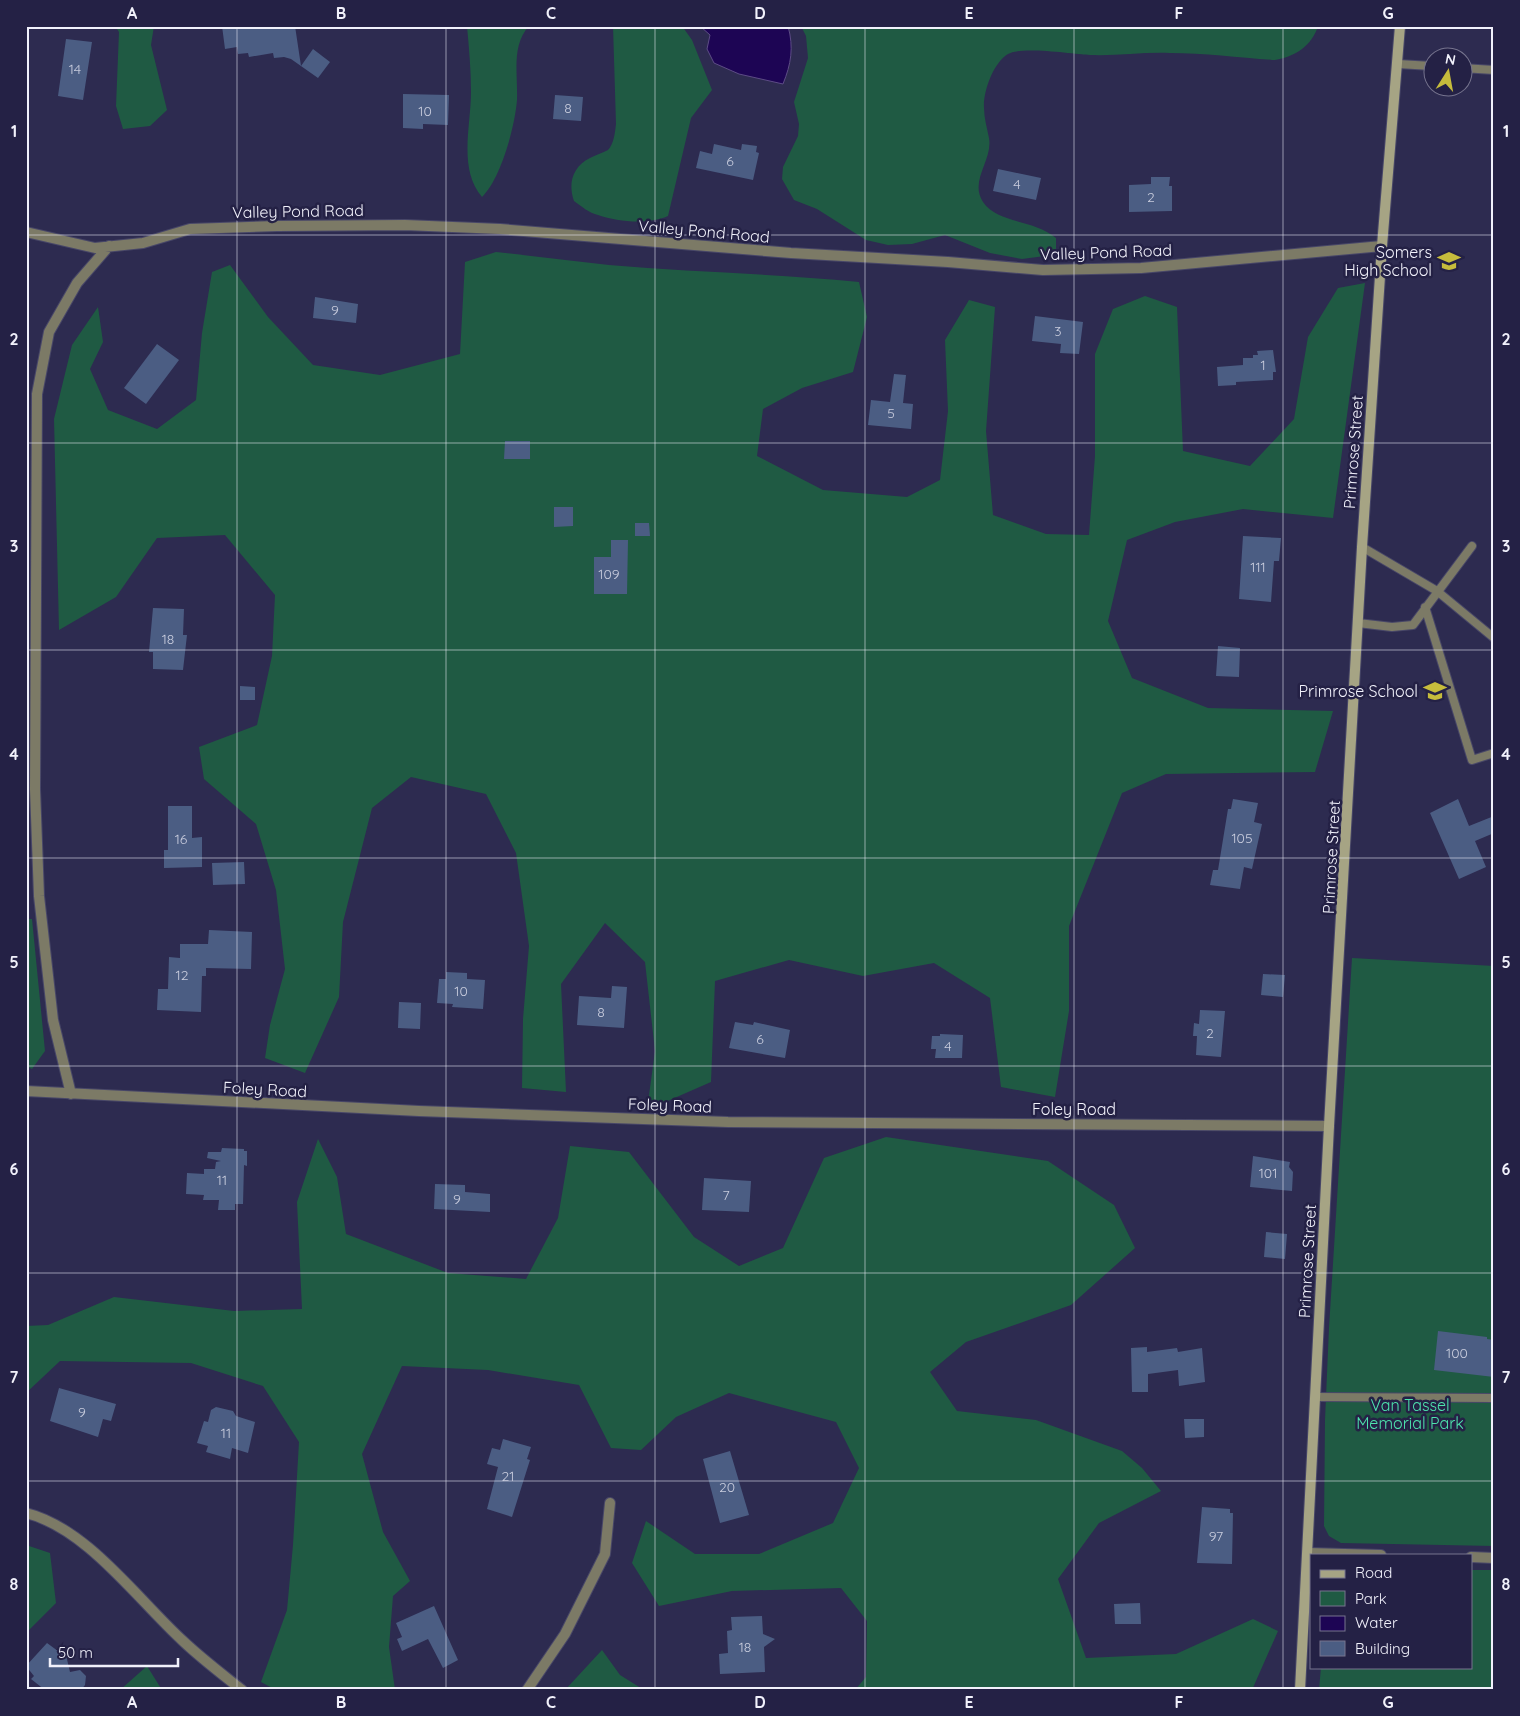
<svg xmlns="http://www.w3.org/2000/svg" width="1520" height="1716" font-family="Quicksand,sans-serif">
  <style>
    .green { fill: #1f5a43 }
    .water { fill: #1d0554; stroke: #5d4c86 }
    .building { fill: #4b5d83 }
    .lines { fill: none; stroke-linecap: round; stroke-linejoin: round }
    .service-casing { stroke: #484768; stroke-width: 10 }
    .minor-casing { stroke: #484768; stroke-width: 12 }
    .secondary-casing { stroke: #484768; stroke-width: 12 }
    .service { stroke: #7c7a66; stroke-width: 8 }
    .minor { stroke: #7c7a66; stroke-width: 10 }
    .secondary { stroke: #a6a484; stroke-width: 10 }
    .grid { fill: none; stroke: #f1f1fb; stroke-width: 1; stroke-opacity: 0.55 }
    .labels { text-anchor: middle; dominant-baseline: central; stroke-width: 5; stroke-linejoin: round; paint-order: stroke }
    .number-label { font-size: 14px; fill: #c8ccdd }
    .street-label { font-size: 16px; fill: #f1f1fb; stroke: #242145 }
    .poi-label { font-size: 16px; fill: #f1f1fb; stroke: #242145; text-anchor: end }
    .park-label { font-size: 16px; fill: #4ee4ad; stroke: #242145 }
    .neatline { fill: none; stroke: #f1f1fb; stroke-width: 2 }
    .grid-label { font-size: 16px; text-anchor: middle; font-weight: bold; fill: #f1f1fb }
  </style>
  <rect width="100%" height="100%" fill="#2d2b50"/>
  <!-- green -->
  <path class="green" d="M 115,26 L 154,26 L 151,45 L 167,110 L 150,126 L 123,129 L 116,106 L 119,32 Z
    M 467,26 L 529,26 C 511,46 518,74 517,100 C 515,126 501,179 482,197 C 458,169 471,126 471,92 C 471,70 469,48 467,26 Z
    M 613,26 L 682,26 L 692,40 L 712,90 L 691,118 L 668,216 C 647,225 619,222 598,215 C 589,213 581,206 574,201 C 568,184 572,167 590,158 C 595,155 603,153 608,150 C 614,144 615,132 616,124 Z
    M 801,26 L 1318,26 C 1312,46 1294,57 1275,60 C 1240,58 1205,53 1170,53 C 1143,52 1117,56 1090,55 C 1073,54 1021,46 1008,54 C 993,63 983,92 984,108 C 984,118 987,128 989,138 C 993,161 969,180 983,202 C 998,224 1034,219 1056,238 L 1056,250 L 1045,256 L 1022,259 L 990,253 L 945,235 L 912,244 L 888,245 L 866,240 L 817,209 L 794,200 L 782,179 L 783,167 L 798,136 L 799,124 L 794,102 L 808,58 L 806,36 Z
    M 496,252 C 533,256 571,261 609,265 C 692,272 776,274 859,282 L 867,317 L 853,372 L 802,388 L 763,409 L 757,456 L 823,490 L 907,497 L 940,480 L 948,411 L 945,340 L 969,300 L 995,307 L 986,431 L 993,515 L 1046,534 L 1089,535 L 1095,456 L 1095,354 L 1113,309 L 1145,296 L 1177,307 L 1183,451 L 1250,466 L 1294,419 L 1308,337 L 1338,288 L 1365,283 L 1333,518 L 1243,509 L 1175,522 L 1127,540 L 1108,621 L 1132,678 L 1208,708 L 1333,711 L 1315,772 L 1166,774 L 1122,793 L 1069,926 L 1069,1011 L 1055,1097 L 1001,1087 L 990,998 L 934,963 L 863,976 L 789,960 L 715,981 L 711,1082 L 647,1110 L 655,1051 L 645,962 L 605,923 L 561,984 L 566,1092 L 522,1088 L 523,1019 L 529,946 L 516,853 L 486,794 L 411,777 L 372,808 L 343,922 L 339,997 L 305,1073 L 265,1058 L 270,1025 L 285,969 L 276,890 L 256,824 L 204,779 L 199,747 L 257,725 L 272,656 L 275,595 L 225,535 L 157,538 L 116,597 L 59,630 L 54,419 L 72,345 L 98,307 L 103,342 L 90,369 L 108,410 L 157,429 L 196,400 L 202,333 L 212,272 L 230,265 L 268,317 L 313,365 L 380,375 L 460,354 L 465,262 Z
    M 26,919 L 32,919 L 45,1051 L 32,1069 L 26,1066 Z
    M 1352,958 L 1494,966 L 1494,1546 L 1341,1543 L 1329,1536 L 1324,1526 L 1325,1420 L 1329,1328 Z
    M 886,1137 L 1048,1161 L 1114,1205 L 1135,1248 L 1071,1305 L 966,1342 L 930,1372 L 957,1411 L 1036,1420 L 1122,1451 L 1142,1468 L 1161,1491 L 1099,1523 L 1058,1579 L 1086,1658 L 1176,1654 L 1253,1619 L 1278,1631 L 1252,1690 L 855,1690 L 866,1677 L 867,1621 L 841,1588 L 732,1591 L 659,1606 L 632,1563 L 646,1521 L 695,1554 L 759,1554 L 833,1523 L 859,1468 L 836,1422 L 729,1393 L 676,1417 L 641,1450 L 611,1448 L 579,1385 L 488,1370 L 402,1366 L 362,1454 L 383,1532 L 410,1581 L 393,1596 L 389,1647 L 395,1690 L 276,1690 L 261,1682 L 287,1610 L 293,1545 L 299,1442 L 263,1386 L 191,1363 L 60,1361 L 26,1393 L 26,1326 L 48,1325 L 114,1297 L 234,1311 L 302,1309 L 297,1202 L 318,1139 L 337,1177 L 346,1234 L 448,1273 L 526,1279 L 558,1218 L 570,1146 L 629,1152 L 694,1237 L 739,1266 L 783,1248 L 824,1158 Z
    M 26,1545 L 50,1553 L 56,1603 L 26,1633 Z
    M 1471,1570 L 1494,1570 L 1494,1690 L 1319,1690 L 1321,1667 L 1471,1667 Z
    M 602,1650 L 620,1675 L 644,1690 L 565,1690 Z
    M 147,1666 L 162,1690 L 120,1690 Z"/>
  <!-- water -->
  <path class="water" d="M 700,26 L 788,26 C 794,48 791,64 783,84 L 739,74 L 714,63 L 707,49 L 710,35 Z"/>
  <!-- building -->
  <path class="building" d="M 222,26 L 295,26 L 301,66 L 313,49 L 330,62 L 318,78 L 291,59 L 284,57 L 274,58 L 273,53 L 249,57 L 248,53 L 238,54 L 237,47 L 225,49 Z
    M 66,39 L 92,42 L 83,100 L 58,96 Z
    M 403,94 L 449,95 L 448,125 L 423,124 L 423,129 L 403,128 Z
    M 555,95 L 583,97 L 581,121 L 553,119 Z
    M 714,144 L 741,150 L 742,144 L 757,146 L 756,152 L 759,153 L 753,180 L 696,168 L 700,151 L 712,154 Z
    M 998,169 L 1041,178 L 1036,200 L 993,191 Z
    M 1151,177 L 1170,177 L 1169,186 L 1172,186 L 1172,211 L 1129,212 L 1129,185 L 1151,184 Z
    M 315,297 L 358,304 L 356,323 L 313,318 Z
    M 1035,316 L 1083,322 L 1079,354 L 1060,353 L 1061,344 L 1032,341 Z
    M 157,344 L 179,360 L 146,404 L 124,388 Z
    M 1273,350 L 1276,372 L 1273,372 L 1273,380 L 1236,382 L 1236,385 L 1218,386 L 1217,367 L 1243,365 L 1243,358 L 1253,358 L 1253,355 L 1258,355 L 1257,351 Z
    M 894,374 L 906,375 L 903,403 L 913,404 L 911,429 L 868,425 L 871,400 L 890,402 Z
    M 505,441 L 530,441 L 530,459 L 504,459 Z
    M 554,507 L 573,507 L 573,526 L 554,527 Z
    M 635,523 L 649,523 L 650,536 L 635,536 Z
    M 1243,536 L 1281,538 L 1279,561 L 1274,561 L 1271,602 L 1239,599 Z
    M 611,540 L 628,540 L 627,594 L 594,594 L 594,557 L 611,557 Z
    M 153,608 L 184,609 L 183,635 L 187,635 L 183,670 L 153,669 L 153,652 L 149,652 Z
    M 1218,646 L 1240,648 L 1239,677 L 1216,676 Z
    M 240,686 L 255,687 L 255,700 L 240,700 Z
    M 1233,799 L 1258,803 L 1254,822 L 1262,824 L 1252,869 L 1244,867 L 1240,889 L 1210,885 L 1213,870 L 1218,870 L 1228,809 L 1231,809 Z
    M 1458,799 L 1469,826 L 1494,816 L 1494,833 L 1475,841 L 1486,867 L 1459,879 L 1430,813 Z
    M 168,806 L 192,806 L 192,838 L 202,837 L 202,867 L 164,868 L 164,850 L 168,850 Z
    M 244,862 L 245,884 L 213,885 L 212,863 Z
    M 209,930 L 252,932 L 251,969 L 206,968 L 206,976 L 202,976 L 201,1012 L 157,1010 L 158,989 L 168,989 L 169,957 L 180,958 L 180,944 L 208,944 Z
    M 446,972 L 467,973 L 467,979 L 485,980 L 483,1009 L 452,1007 L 453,1004 L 437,1003 L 439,979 L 446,979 Z
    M 1263,974 L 1285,975 L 1283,997 L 1261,995 Z
    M 612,986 L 627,987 L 624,1028 L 577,1025 L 579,996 L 611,998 Z
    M 399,1002 L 421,1003 L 420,1029 L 398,1028 Z
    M 1200,1010 L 1225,1011 L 1221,1057 L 1196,1055 L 1197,1036 L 1193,1036 L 1194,1023 L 1199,1024 Z
    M 735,1022 L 753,1025 L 754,1022 L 790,1030 L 785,1058 L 729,1048 Z
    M 940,1034 L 963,1035 L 962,1058 L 935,1058 L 936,1049 L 931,1049 L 932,1036 L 940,1036 Z
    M 222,1148 L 244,1149 L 244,1151 L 247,1151 L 247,1166 L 244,1165 L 243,1204 L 235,1204 L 235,1210 L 218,1210 L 219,1200 L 203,1200 L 204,1195 L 186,1194 L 187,1173 L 204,1174 L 204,1169 L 215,1169 L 216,1162 L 221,1161 L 207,1158 L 208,1152 L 221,1152 Z
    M 1253,1156 L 1290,1162 L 1289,1167 L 1293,1172 L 1292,1191 L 1250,1187 Z
    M 704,1178 L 751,1181 L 749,1212 L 702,1210 Z
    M 435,1184 L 465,1185 L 465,1192 L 490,1194 L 490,1212 L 434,1209 Z
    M 1266,1232 L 1287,1234 L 1285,1259 L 1264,1257 Z
    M 1438,1331 L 1487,1337 L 1487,1339 L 1494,1340 L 1494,1377 L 1434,1370 Z
    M 1147,1347 L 1147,1352 L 1177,1348 L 1178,1352 L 1202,1348 L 1205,1382 L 1179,1386 L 1178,1370 L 1148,1374 L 1148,1392 L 1132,1392 L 1131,1348 Z
    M 59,1388 L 116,1404 L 111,1421 L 103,1419 L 98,1437 L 50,1421 Z
    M 216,1407 L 233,1411 L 236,1416 L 255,1422 L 248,1453 L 232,1448 L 230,1459 L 206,1452 L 208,1446 L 197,1443 L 204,1421 L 208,1422 L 211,1410 Z
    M 1184,1419 L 1204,1419 L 1204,1437 L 1185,1438 Z
    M 503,1439 L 531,1447 L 527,1459 L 530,1460 L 512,1517 L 487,1509 L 498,1467 L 487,1464 L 492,1448 L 500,1450 Z
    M 730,1451 L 749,1515 L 720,1523 L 703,1459 Z
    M 1202,1507 L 1230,1509 L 1230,1513 L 1233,1513 L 1232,1564 L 1197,1563 Z
    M 1140,1603 L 1141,1624 L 1115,1624 L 1114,1604 Z
    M 434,1606 L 458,1660 L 443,1668 L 428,1639 L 402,1651 L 397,1639 L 402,1637 L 396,1623 Z
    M 762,1616 L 763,1634 L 775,1639 L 764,1647 L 765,1672 L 720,1674 L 719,1654 L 728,1653 L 727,1631 L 732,1630 L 731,1617 Z
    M 47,1643 L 62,1654 L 66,1655 L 70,1672 L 80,1670 L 86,1676 L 85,1685 L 81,1690 L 45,1690 L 31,1679 L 34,1676 L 26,1666 Z"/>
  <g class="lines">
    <defs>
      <path id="service" d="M 1398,64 L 1432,66
        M 1462,68 L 1494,70
        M 1362,547 L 1437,591 L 1494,638
        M 1425,607 L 1472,760 L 1494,753
        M 1358,623 L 1392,627 L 1413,625 L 1472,546
        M 1315,1397 L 1494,1398"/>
      <path id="minor" d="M 26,232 L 95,248 L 143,243 L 190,229 L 277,226 L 405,225 L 500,229 L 791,253 L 948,262 L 1043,270 L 1141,268 L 1382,246
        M 26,1091 L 419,1111 L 728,1122 L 1329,1126
        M 71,1094 L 53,1020 L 39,896 L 35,789 L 37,394 L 49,332 L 77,283 L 109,246
        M 26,1513 C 87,1528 138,1600 183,1641 C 202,1659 222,1674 242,1690
        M 1308,1553 L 1381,1555
        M 1471,1557 L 1494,1558
        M 527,1690 L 565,1634 L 605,1554 L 610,1503"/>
      <path id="secondary" d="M 1300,1690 L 1329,1126 L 1362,547 L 1382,246 L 1400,26"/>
    </defs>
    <!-- service casing -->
    <use href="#service" class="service-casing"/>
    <!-- minor casing -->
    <use href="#minor" class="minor-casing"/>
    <!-- secondary casing -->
    <use href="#secondary" class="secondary-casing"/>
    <!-- service -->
    <use href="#service" class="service"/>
    <!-- minor -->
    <use href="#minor" class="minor"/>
    <!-- secondary -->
    <use href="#secondary" class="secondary"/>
  </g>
  <!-- grid -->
  <path class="grid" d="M 237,26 L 237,1690M 446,26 L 446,1690M 655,26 L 655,1690M 865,26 L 865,1690M 1074,26 L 1074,1690M 1283,26 L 1283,1690M 26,235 L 1494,235M 26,443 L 1494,443M 26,650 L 1494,650M 26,858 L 1494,858M 26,1066 L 1494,1066M 26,1273 L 1494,1273M 26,1481 L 1494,1481"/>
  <!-- icons -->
  <defs>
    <symbol id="school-bare" viewBox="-9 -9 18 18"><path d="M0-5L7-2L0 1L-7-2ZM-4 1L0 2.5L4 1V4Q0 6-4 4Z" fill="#c6bc3c" stroke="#242145" stroke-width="2.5" paint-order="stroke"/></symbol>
  </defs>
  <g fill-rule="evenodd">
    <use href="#school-bare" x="1433" y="245" width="32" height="32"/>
    <use href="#school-bare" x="1419" y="675" width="32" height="32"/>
  </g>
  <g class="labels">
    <!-- number labels -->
    <g class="number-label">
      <text x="75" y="69">14</text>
      <text x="568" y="108">8</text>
      <text x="425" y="111">10</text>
      <text x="730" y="161">6</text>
      <text x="1017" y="184">4</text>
      <text x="1151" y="197">2</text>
      <text x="335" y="310">9</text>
      <text x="1058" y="331">3</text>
      <text x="1263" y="365">1</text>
      <text x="891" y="413">5</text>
      <text x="1258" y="567">111</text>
      <text x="609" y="574">109</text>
      <text x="168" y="639">18</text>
      <text x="1242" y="838">105</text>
      <text x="181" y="839">16</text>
      <text x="182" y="975">12</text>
      <text x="461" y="991">10</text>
      <text x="601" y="1012">8</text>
      <text x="1210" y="1033">2</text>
      <text x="760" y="1039">6</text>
      <text x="948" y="1046">4</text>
      <text x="1268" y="1173">101</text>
      <text x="222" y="1180">11</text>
      <text x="726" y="1195">7</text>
      <text x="457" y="1199">9</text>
      <text x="1457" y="1353">100</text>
      <text x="82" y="1412">9</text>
      <text x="226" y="1433">11</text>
      <text x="508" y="1476">21</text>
      <text x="727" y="1487">20</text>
      <text x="1216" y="1536">97</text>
      <text x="745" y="1647">18</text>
    </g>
    <!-- street labels -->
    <g class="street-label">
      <text transform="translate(298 211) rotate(-1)">Valley Pond Road</text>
      <text transform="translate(704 231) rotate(5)">Valley Pond Road</text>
      <text transform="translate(1106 252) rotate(-2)">Valley Pond Road</text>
      <text transform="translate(1353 452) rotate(-86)">Primrose Street</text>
      <text transform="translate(1331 857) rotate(-87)">Primrose Street</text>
      <text transform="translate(265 1089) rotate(3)">Foley Road</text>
      <text transform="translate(670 1105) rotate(2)">Foley Road</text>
      <text x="1074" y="1109">Foley Road</text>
      <text transform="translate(1307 1261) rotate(-87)">Primrose Street</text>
    </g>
    <!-- poi labels -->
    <g class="poi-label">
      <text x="1432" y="252">Somers<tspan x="1432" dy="18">High School</tspan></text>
      <text x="1418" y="691">Primrose School</text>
    </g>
    <!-- park labels -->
    <g class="park-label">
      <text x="1410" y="1405">Van Tassel<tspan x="1410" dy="18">Memorial Park</tspan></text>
    </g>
  </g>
  <!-- border -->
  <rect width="1520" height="1716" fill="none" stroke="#242145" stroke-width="55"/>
  <!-- legend -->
  <rect x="1310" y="1554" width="162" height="115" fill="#242145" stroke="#76748e"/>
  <rect x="1320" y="1570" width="25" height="8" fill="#a6a484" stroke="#76748e"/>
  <text x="1355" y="1578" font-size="15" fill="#f1f1fb">Road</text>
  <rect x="1320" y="1591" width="25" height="15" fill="#1f5a43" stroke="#76748e"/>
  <text x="1355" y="1604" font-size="15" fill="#f1f1fb">Park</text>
  <rect x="1320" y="1616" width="25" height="15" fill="#1d0554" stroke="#76748e"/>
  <text x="1355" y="1628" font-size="15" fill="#f1f1fb">Water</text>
  <rect x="1320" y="1641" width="25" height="15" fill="#4b5d83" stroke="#76748e"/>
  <text x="1355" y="1654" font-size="15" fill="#f1f1fb">Building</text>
  <!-- north arrow -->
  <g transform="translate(1448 72) rotate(11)"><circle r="24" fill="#242145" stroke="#76748e"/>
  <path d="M0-4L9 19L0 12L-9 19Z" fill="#c6bc3c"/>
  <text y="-8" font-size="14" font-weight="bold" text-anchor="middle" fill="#f1f1fb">N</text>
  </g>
  <!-- scale -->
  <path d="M50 1658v8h128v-8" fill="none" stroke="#f1f1fb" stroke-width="2.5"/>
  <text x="58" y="1658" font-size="15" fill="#f1f1fb" stroke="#242145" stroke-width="4" paint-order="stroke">50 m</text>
  <rect x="28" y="28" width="1464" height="1660" class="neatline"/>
  <g class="grid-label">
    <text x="132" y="19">A</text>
    <text x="341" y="19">B</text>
    <text x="551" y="19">C</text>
    <text x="760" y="19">D</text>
    <text x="969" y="19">E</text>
    <text x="1179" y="19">F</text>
    <text x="1388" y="19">G</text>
    <text x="14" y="137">1</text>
    <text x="1506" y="137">1</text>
    <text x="14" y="345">2</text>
    <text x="1506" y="345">2</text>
    <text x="14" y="552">3</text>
    <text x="1506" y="552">3</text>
    <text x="14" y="760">4</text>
    <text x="1506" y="760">4</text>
    <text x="14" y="968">5</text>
    <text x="1506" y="968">5</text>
    <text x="14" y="1175">6</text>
    <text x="1506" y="1175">6</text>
    <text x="14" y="1383">7</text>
    <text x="1506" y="1383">7</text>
    <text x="14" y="1590">8</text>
    <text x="1506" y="1590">8</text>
    <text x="132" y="1708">A</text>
    <text x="341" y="1708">B</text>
    <text x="551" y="1708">C</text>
    <text x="760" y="1708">D</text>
    <text x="969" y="1708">E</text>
    <text x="1179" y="1708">F</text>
    <text x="1388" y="1708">G</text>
  </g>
</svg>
